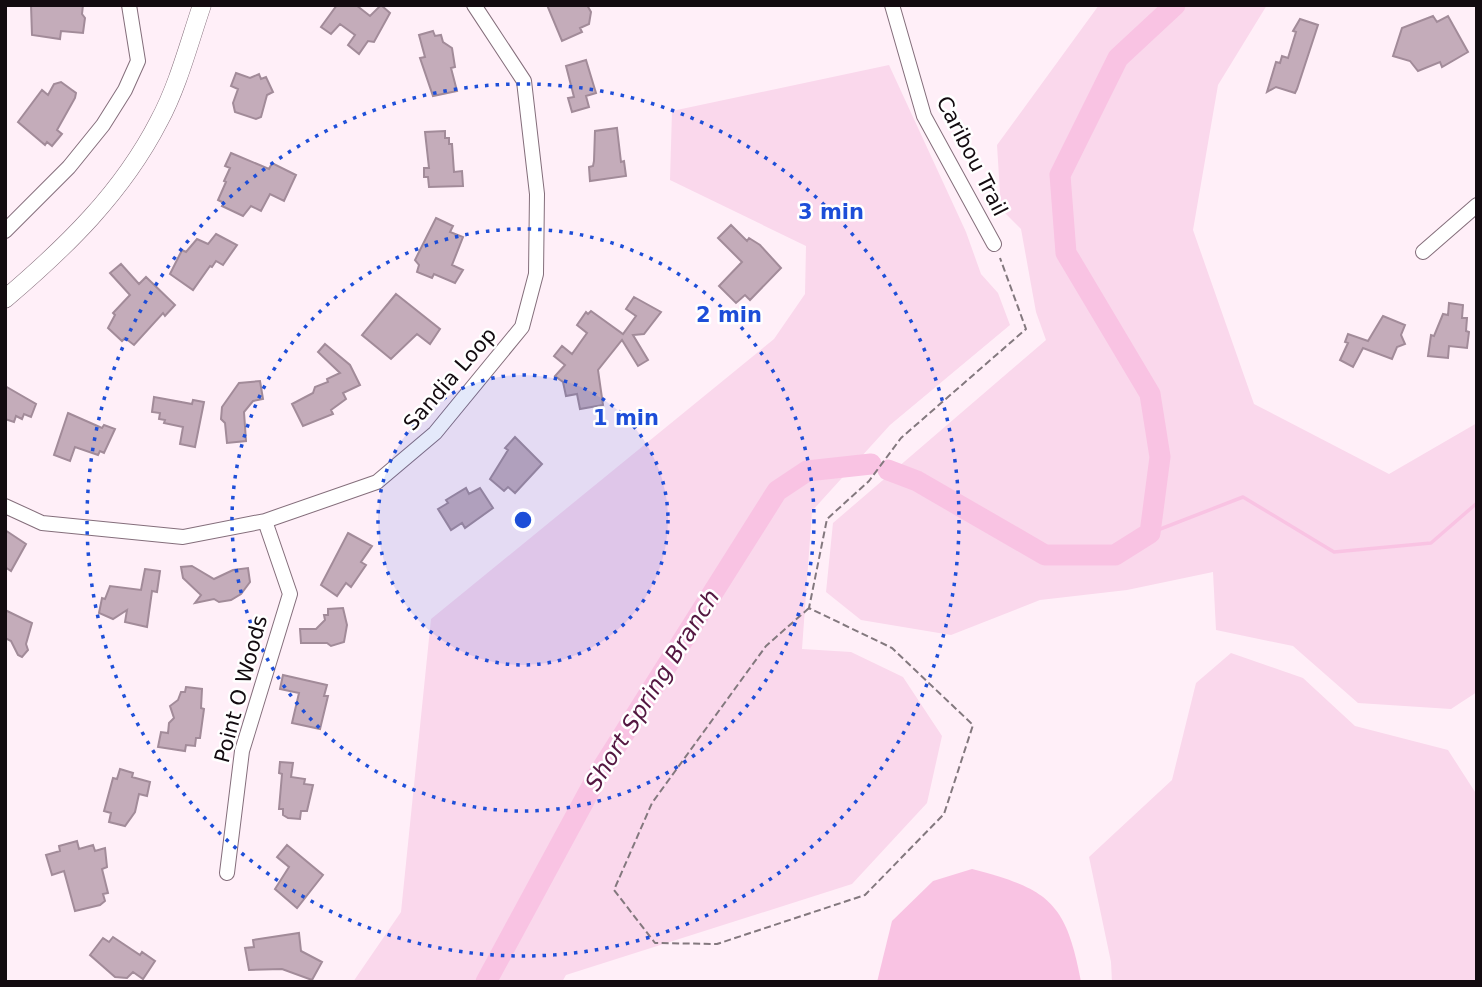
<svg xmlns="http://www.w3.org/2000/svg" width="1482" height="987" font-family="'DejaVu Sans',sans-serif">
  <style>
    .green { fill: #fad8ec }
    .water { fill: #f9c3e3 }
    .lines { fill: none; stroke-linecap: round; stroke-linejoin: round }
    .stream { stroke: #f9c3e3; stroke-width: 3.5 }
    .river { stroke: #f9c3e3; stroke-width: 21 }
    .building { fill: #c4acba; stroke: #a28b99; stroke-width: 2 }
    .minor-casing { stroke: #846e7b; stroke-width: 16 }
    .tertiary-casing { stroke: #846e7b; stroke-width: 19 }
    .path { stroke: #83787e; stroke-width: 2; stroke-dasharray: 7 3.5; stroke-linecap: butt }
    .minor { stroke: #fff; stroke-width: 14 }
    .tertiary { stroke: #fff; stroke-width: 18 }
    .ring { fill: none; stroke: #1d4ed8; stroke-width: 3.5; stroke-dasharray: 3.5 7 }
    .labels { text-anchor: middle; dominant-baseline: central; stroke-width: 5; stroke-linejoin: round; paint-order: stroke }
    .street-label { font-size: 21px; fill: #130b10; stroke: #fff }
    .water-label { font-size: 23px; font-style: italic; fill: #541741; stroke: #fff }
    .centre { fill: #1d4ed8; stroke: #fff; stroke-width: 3.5 }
    .ring-label { font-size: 21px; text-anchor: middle; font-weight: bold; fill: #1d4ed8; stroke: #fff; stroke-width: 5; stroke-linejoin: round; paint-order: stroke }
  </style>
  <rect width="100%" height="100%" fill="#ffeff8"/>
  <!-- green -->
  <path class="green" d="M 1099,5 L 1267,5 L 1218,85 L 1193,230 L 1254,404 L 1389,474 L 1477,423 L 1477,692 L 1451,709 L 1358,703 L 1293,646 L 1216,630 L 1213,572 L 1127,590 L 1040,600 L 951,635 L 861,620 L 826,592 L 833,523 L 1046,340 L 1036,312 L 1021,229 L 1001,209 L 997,145 Z
    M 889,65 L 966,232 L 981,274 L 998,293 L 1010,325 L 890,425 L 812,511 L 802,649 L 851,652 L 903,677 L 942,736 L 927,803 L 852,884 L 566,975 L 562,982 L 353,982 L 401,912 L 431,619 L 774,339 L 805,294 L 806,246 L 670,180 L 672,111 Z
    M 1231,653 L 1303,678 L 1355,726 L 1448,750 L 1477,795 L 1477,982 L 1112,982 L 1111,962 L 1089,857 L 1172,780 L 1196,683 Z"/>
  <!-- water -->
  <path class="water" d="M 972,869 C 1049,889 1066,902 1081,982 L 877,982 L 892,921 L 933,881 Z"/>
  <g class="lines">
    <!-- stream -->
    <path class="stream" d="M 1150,533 L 1243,497 L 1334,552 L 1431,543 L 1477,503"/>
    <!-- river -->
    <path class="river" d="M 888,470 L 917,481 L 1045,555 L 1115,555 L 1150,533 L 1160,457 L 1150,394 L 1066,253 L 1060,175 L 1118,58 L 1175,5
      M 486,982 L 598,775 L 777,491 L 807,471 L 871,464"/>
  </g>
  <!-- building -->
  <path class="building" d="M 31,5 L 83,5 L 82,14 L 85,18 L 83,33 L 61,31 L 60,39 L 32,35 Z
    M 337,5 L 356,5 L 370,16 L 381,5 L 390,13 L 374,42 L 368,41 L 359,54 L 348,45 L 355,35 L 340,24 L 331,34 L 321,27 Z
    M 547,5 L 587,5 L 591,12 L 589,24 L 580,28 L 582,32 L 562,41 Z
    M 1433,16 L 1437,22 L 1448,16 L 1468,52 L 1442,67 L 1440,62 L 1418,71 L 1410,61 L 1393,56 L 1402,28 Z
    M 1300,19 L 1318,25 L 1297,89 L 1295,93 L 1276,87 L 1267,92 L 1276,62 L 1280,63 L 1282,56 L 1288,58 L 1296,32 L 1293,31 Z
    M 433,31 L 435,36 L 441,35 L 443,42 L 452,48 L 455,67 L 451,68 L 457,91 L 433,96 L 420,58 L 425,57 L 419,35 Z
    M 586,60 L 596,93 L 586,96 L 589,107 L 572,112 L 568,98 L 574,97 L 566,66 Z
    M 236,73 L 250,78 L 259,74 L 261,79 L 266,77 L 273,92 L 267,95 L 261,117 L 256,119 L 235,112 L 233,103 L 238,89 L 231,86 Z
    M 61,82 L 76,93 L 75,98 L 57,130 L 62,134 L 52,146 L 47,142 L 45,145 L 18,122 L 42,90 L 48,95 L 54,84 Z
    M 617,128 L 621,162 L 624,161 L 626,176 L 590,181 L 589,167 L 593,166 L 594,161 L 595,131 Z
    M 445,131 L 445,138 L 449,138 L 449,144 L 452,144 L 454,172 L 462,171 L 463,186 L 429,187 L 428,177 L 424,177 L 424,168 L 429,168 L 425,132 Z
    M 231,153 L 269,169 L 272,163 L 296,175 L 284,201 L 270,194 L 261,211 L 251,206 L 243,216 L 222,206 L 224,203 L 218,200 L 226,182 L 224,181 L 230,168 L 225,166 Z
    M 436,218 L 453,226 L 450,232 L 463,237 L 452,265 L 463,270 L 455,283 L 434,274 L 432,278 L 417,272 L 419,265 L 415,260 Z
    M 731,225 L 747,241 L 749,238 L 760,245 L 781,268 L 750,300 L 745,295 L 736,303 L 719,286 L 742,262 L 718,238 Z
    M 216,234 L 237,245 L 223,265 L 216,261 L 212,267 L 210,266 L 193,290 L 170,274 L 182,250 L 186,252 L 197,239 L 208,244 Z
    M 121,264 L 139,284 L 146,277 L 175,305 L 165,316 L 163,313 L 134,345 L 125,338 L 122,341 L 108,328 L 115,315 L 113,313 L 130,295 L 110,273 Z
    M 396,294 L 440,329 L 430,344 L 417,334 L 391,359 L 362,335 Z
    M 634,297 L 661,312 L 644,334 L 633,335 L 648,360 L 638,366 L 622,340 L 598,370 L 603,405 L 580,409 L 577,394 L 566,396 L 563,382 L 555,376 L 565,365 L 554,356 L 562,346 L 572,354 L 587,333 L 577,325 L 586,312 L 588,314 L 591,311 L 623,334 L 636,316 L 626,309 Z
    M 1449,303 L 1463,305 L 1462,318 L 1467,318 L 1466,331 L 1469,332 L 1467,348 L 1449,346 L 1448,358 L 1428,356 L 1431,335 L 1434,336 L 1443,314 L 1448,315 Z
    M 1383,316 L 1405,325 L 1401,335 L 1405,344 L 1397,347 L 1392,359 L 1363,348 L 1353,367 L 1340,360 L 1348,343 L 1345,342 L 1348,334 L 1368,341 Z
    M 325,344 L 350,365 L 360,385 L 343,393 L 346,399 L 331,410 L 333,414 L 303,426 L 292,404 L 313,393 L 315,387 L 328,382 L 327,379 L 340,373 L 318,352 Z
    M 260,381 L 263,399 L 253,401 L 244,412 L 246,441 L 227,443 L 225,423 L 221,419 L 222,407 L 239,383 Z
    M 5,386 L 36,404 L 31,417 L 24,414 L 22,419 L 16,416 L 14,422 L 5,419 Z
    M 154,397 L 192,404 L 193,400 L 204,402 L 195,447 L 180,444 L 183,427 L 164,423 L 165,420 L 159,419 L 160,413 L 152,412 Z
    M 68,413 L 102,428 L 104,425 L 115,429 L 104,453 L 100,451 L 98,455 L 75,447 L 70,461 L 54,455 Z
    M 515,437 L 542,464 L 515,493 L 508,487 L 504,491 L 490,479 L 508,450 L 505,448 Z
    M 466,488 L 469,494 L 480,488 L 493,508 L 465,528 L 462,523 L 451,530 L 438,509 L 448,503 L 446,500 Z
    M 5,530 L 26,544 L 11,571 L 5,567 Z
    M 348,533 L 372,546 L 361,562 L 366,565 L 351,587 L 346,583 L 337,596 L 321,585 Z
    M 192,566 L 214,579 L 233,570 L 248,568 L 250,582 L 241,594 L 231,600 L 219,602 L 214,599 L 195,603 L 201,595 L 183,578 L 181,567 Z
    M 145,569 L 160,571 L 157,592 L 152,591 L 147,627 L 125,622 L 127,610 L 113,619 L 99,613 L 102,598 L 105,599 L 110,586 L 141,590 Z
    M 343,608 L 347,625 L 344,642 L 331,646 L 327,643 L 301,643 L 300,629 L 316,629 L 325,620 L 324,615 L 328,615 L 328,609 Z
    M 5,610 L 32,623 L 26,644 L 28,650 L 22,657 L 18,655 L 11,641 L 5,638 Z
    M 283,675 L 327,685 L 324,696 L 328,696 L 320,729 L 292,723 L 299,693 L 280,689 Z
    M 186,687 L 202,689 L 201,708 L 204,709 L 200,738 L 196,738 L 195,746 L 186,745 L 185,751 L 158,747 L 161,732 L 168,733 L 169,723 L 174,718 L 170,706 L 178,700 L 181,692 L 185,692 Z
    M 280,762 L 293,763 L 291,777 L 305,779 L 304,784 L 313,785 L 307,811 L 301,811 L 300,819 L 288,818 L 283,815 L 283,809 L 279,809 L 282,774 L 279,773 Z
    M 120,769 L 133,773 L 132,777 L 150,782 L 147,796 L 139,794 L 135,812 L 125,826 L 109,822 L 111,813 L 104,811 L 113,778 L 117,779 Z
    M 77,841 L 79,849 L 93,845 L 95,851 L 105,848 L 107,867 L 102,869 L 108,893 L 103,894 L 105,901 L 100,905 L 75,911 L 64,871 L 52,875 L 46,855 L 60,851 L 59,846 Z
    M 287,845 L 323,875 L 297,908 L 275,889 L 289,867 L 277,857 Z
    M 299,933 L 301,951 L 322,962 L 312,980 L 282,969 L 249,970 L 245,948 L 254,947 L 253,940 Z
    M 113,937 L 140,955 L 142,952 L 155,961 L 143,979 L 133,972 L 127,978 L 115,977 L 90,955 L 103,938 L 109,942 Z"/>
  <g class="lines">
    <defs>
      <path id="minor" d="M 892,5 L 924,116 L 994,244
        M 5,231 L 69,167 L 103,125 L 125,90 L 138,61 L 129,5
        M 1423,252 L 1477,205
        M 5,506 L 42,523 L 183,537 L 265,521 L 377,482 L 435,433 L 522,327 L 536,274 L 537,194 L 524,81 L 474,5
        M 227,873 L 242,751 L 290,594 L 265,521"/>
      <path id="tertiary" d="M 5,299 C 66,247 122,193 159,121 C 178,86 189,43 202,5"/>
    </defs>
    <!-- minor casing -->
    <use href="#minor" class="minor-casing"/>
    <!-- tertiary casing -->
    <use href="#tertiary" class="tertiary-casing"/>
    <!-- path -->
    <path class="path" d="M 809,608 L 766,646 L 652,803 L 614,890 L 655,943 L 717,944 L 865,895 L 944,814 L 973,725 L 892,648 L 809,608 L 827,519 L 869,481 L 901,438 L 1026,329 L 1000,258"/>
    <!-- minor -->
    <use href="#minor" class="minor"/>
    <!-- tertiary -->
    <use href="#tertiary" class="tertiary"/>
  </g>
  <!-- distance rings -->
  <circle cx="523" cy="520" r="145" fill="#1d4ed8" fill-opacity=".12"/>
  <g class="ring">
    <circle cx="523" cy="520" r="145"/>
    <circle cx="523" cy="520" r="291"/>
    <circle cx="523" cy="520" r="436"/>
  </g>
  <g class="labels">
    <!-- street labels -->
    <g class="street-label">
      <text transform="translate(972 156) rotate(63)">Caribou Trail</text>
      <text transform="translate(450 379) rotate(-49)">Sandia Loop</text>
      <text transform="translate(241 689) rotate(-75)">Point O Woods</text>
    </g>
    <!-- water labels -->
    <g class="water-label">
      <text transform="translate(652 690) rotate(-58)">Short Spring Branch</text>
    </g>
  </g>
  <circle cx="523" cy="520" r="10" class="centre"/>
  <g class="ring-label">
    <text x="831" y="219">3 min</text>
    <text x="729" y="322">2 min</text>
    <text x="626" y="425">1 min</text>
  </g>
  <!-- border -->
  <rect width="1482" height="987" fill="none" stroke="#130b10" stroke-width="14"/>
</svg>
